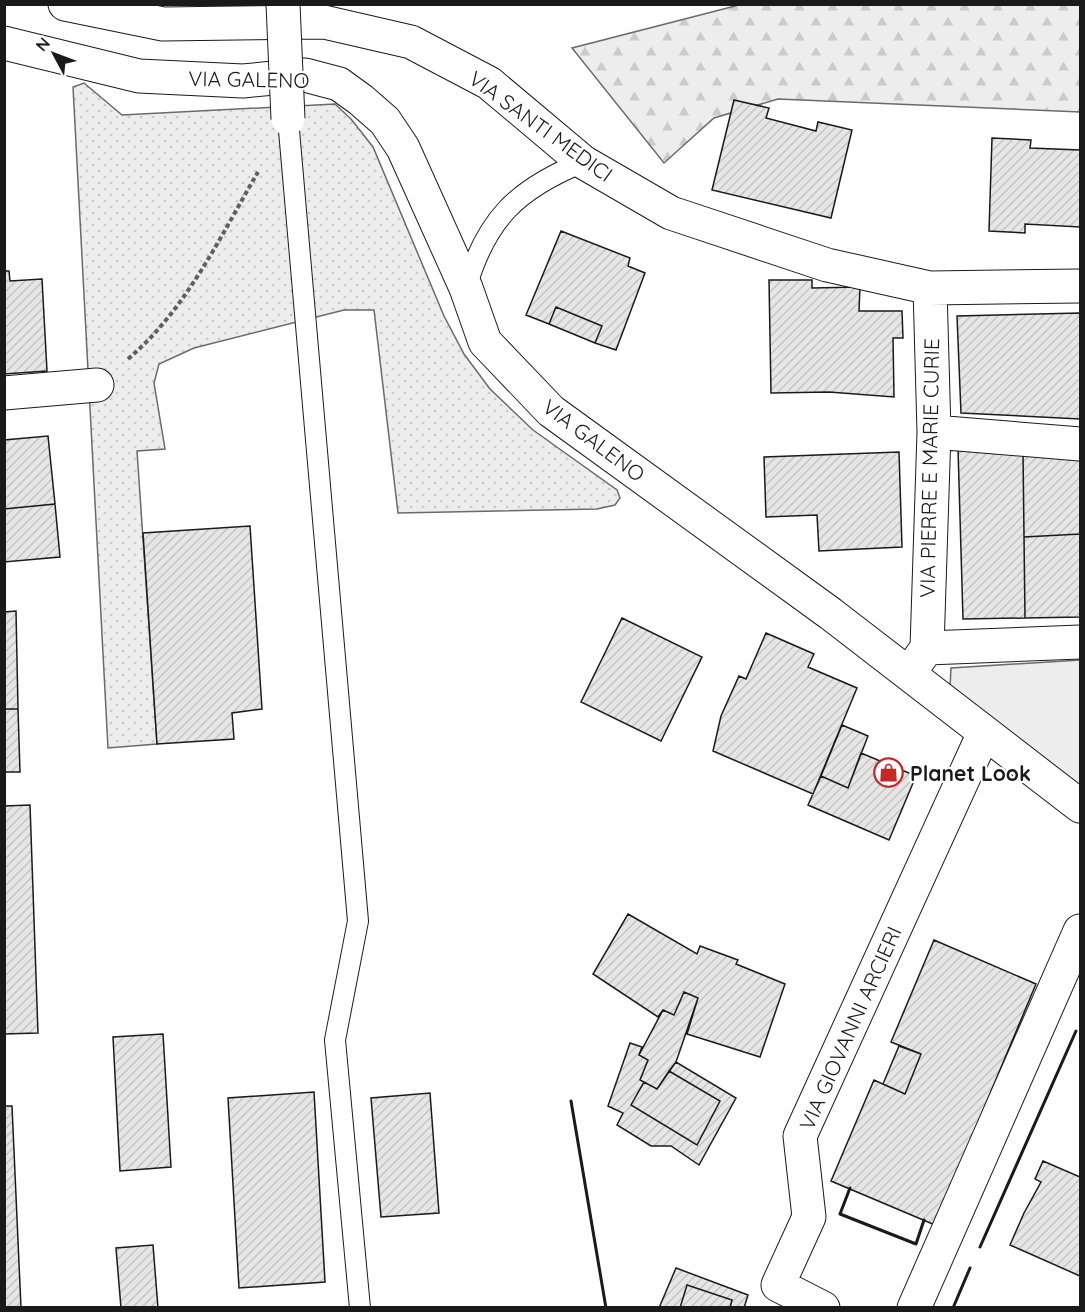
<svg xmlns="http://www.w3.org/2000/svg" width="1085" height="1312" font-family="Quicksand,sans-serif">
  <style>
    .grass { fill: url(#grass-dots); stroke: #6a6a6a; stroke-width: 1.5 }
    .forest { fill: url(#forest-firs); stroke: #6a6a6a; stroke-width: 1.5 }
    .park { fill: #ededed; stroke: #6a6a6a; stroke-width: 1.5 }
    .building { fill: url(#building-hatch); stroke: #1a1a1a; stroke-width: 1.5 }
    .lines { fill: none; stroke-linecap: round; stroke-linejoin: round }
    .lane-casing { stroke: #1a1a1a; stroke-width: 22 }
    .street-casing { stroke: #1a1a1a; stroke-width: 35 }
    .path { stroke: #5f5f5f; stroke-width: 4; stroke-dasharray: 4.5 3; stroke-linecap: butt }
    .lane { stroke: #fff; stroke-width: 20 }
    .street { stroke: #fff; stroke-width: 33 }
    .street-bridge-casing { stroke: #1a1a1a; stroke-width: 35; stroke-linecap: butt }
    .street-bridge { stroke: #fff; stroke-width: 33 }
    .wall { stroke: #1a1a1a; stroke-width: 3 }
    .labels { text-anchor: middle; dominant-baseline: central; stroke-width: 4.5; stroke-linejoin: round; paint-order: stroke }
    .street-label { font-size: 21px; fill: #1a1a1a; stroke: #fff }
    .poi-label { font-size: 21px; font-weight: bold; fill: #1a1a1a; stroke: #fff; text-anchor: start }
  </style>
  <defs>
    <pattern id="grass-dots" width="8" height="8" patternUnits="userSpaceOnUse" patternTransform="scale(1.5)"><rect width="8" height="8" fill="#ededed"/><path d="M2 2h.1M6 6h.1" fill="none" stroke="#cbcbcb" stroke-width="1.8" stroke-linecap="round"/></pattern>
    <pattern id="forest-firs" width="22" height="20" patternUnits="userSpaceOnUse" patternTransform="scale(1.5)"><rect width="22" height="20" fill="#ededed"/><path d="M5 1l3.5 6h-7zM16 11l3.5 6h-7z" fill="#cbcbcb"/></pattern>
    <pattern id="building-hatch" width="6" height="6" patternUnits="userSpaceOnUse" patternTransform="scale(1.5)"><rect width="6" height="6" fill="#e6e6e6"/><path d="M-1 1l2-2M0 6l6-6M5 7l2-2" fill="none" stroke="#c5c5c5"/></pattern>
  </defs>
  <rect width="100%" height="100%" fill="#fff"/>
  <!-- grass -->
  <path class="grass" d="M 84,83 L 122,115 L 335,104 L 351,119 L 373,147 L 444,316 L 464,354 L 490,389 L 533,430 L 617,490 L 620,498 L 615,505 L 597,509 L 398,513 L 374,310 L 344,310 L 194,348 L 159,364 L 154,383 L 165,449 L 137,451 L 157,744 L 108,748 L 73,87 Z"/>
  <!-- forest -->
  <path class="forest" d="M 739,5 L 1080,5 L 1080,112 L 778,99 L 714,118 L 664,163 L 572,48 Z"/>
  <!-- park -->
  <path class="park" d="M 1080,660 L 1080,790 L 950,687 L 951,668 Z"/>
  <!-- building -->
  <path class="building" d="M 734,100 L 769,108 L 766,118 L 816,131 L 818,122 L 852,130 L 831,218 L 712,190 Z
    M 992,138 L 1031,140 L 1030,148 L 1080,150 L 1080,227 L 1025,224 L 1025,233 L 989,231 Z
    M 561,231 L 630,258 L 628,266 L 645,273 L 616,350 L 595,343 L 602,326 L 556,307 L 549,324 L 526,315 Z
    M 4,271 L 9,271 L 10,281 L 42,279 L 47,371 L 4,374 Z
    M 769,280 L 812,280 L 812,288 L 860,287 L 859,311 L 902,311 L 903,338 L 893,338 L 894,397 L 829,392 L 771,393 Z
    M 556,307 L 602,326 L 595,343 L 549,324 Z
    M 1080,313 L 1080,419 L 961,413 L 957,316 Z
    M 48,436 L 55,504 L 4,509 L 4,440 Z
    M 958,449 L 1023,452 L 1025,618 L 963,619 Z
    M 899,452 L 902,547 L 819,551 L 817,515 L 766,517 L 764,457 Z
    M 1023,452 L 1080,455 L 1080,534 L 1024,537 Z
    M 55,504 L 60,557 L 4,562 L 4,509 Z
    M 250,526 L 262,709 L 232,713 L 234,739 L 157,744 L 143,533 Z
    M 1080,534 L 1080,617 L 1025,618 L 1024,537 Z
    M 16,611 L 18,709 L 4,709 L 4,612 Z
    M 622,618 L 702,657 L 661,741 L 581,702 Z
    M 766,633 L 814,654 L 808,667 L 857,688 L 813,794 L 713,751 L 721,716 L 739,676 L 746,679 Z
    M 4,709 L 18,709 L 20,772 L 4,772 Z
    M 842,725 L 868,736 L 848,788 L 821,776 Z
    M 861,753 L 916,776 L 889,840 L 808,805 L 821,776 L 848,788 Z
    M 30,805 L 38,1033 L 4,1034 L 4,806 Z
    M 628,914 L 697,954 L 700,946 L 738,960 L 736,964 L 785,984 L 760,1057 L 687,1034 L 698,998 L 684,992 L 674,1015 L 663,1010 L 658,1017 L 593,974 Z
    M 934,940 L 1036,984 L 935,1225 L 831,1181 L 874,1080 L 905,1094 L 921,1054 L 891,1042 Z
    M 684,992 L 698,998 L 676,1062 L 657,1089 L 640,1080 L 648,1060 L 639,1055 L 663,1010 L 674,1015 Z
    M 163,1034 L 171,1167 L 120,1171 L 113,1037 Z
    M 630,1043 L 642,1047 L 639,1055 L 648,1060 L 640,1080 L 644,1082 L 631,1105 L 697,1145 L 720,1101 L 669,1071 L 676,1062 L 736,1098 L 699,1165 L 671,1146 L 651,1146 L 617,1125 L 623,1113 L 608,1106 Z
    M 899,1046 L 921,1054 L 905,1094 L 883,1084 Z
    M 669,1071 L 720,1101 L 697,1145 L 631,1105 L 644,1082 L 657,1089 Z
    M 314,1092 L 325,1282 L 239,1288 L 228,1098 Z
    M 430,1093 L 439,1213 L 381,1217 L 371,1098 Z
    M 4,1106 L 12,1106 L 21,1308 L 4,1308 Z
    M 1043,1161 L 1080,1177 L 1080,1276 L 1010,1245 L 1024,1213 L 1041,1182 L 1035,1179 Z
    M 153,1245 L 158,1308 L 121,1308 L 116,1248 Z
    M 676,1268 L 748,1295 L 744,1308 L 730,1308 L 732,1300 L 687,1285 L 680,1308 L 659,1308 Z
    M 687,1285 L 732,1300 L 730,1308 L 680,1308 Z"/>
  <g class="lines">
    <defs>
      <path id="lane" d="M 288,119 L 358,921 L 335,1040 L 360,1308
        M 466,288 C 486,219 517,189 583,162"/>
      <path id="street" d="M 65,4 L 163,24 L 324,22 L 411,42 L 489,83 L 583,162 L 671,213 L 827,265 L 930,288 L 1080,286
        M 4,43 L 139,76 L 243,81 L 305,75 L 339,84 L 361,100 L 385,121 L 403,148 L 466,288 L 485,342 L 551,411 L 831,614 L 1080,806
        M 4,393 L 97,385
        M 934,432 L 1080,444
        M 927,648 L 934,432 L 930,288
        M 914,666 L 927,648 L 1080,642
        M 823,1308 L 778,1285 L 809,1217 L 800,1136 L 984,733
        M 914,1308 L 1080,931"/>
    </defs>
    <!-- lane casing -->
    <use href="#lane" class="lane-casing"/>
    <!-- street casing -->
    <use href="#street" class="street-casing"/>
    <!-- path -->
    <path class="path" d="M 128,359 C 186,310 220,237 258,172"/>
    <!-- lane -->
    <use href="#lane" class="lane"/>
    <!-- street -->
    <use href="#street" class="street"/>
    <defs>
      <path id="street-bridge" d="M 283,4 L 288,119"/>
    </defs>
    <!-- street-bridge casing -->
    <use href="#street-bridge" class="street-bridge-casing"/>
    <!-- street-bridge -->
    <use href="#street-bridge" class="street-bridge"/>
    <!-- wall -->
    <path class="wall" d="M 571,1101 L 606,1308
      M 850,1188 L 840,1214 L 916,1244 L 924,1220
      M 980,1247 L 1076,1031
      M 953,1308 L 970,1268"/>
  </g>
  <!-- icons -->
  <defs>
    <symbol id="shop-ring" viewBox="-11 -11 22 22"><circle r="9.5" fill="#fff" stroke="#c62828" stroke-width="1.5"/><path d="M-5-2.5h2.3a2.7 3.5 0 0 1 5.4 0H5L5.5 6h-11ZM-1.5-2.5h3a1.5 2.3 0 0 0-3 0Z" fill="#c62828"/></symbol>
  </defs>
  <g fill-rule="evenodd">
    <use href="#shop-ring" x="872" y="756" width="33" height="33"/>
  </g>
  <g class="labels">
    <!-- street labels -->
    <g class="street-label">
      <text transform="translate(249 79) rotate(1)">VIA GALENO</text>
      <text transform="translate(541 126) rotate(36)">VIA SANTI MEDICI</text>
      <text transform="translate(594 440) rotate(37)">VIA GALENO</text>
      <text transform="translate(929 468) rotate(-89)">VIA PIERRE E MARIE CURIE</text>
      <text transform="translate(850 1028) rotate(-66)">VIA GIOVANNI ARCIERI</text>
    </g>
    <!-- poi labels -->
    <g class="poi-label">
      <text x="910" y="773">Planet Look</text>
    </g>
  </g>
  <!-- border -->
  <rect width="1085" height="1312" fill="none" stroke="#1a1a1a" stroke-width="12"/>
  <!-- north arrow -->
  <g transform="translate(54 54) rotate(311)" stroke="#ffffff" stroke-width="4.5" paint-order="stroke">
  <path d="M0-4.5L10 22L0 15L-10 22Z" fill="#1a1a1a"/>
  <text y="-9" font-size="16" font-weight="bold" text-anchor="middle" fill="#1a1a1a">N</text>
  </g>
</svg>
